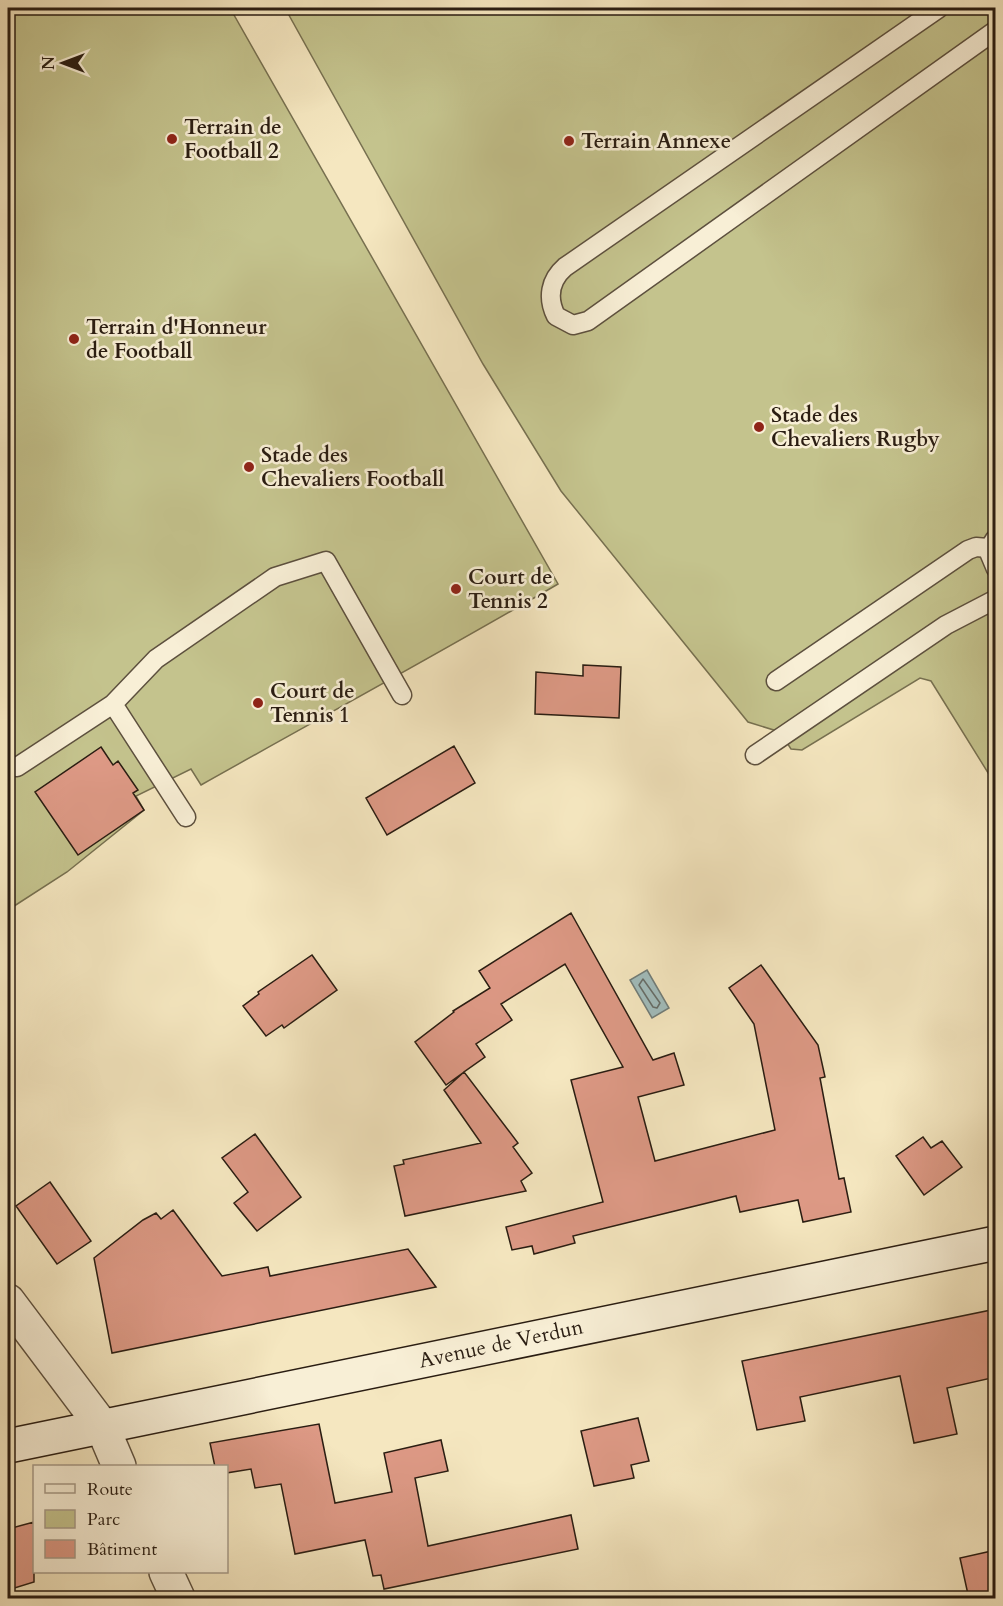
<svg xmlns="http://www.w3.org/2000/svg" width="1003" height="1606" font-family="Cardo,serif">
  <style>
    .green { fill: #c4c38d; stroke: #777050; stroke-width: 1.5 }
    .water { fill: #a1bdbd; stroke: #717d79; stroke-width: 1.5 }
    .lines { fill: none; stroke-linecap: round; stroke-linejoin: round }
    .shore { stroke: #666d68; stroke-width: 1.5 }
    .building { fill: #dd9985; stroke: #2a1d12; stroke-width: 1.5 }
    .service-casing { stroke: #5d503e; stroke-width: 21 }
    .minor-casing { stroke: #5d503e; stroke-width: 36 }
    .secondary-casing { stroke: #2a1d12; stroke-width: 36 }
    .service { stroke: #f8efd6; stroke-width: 18 }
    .minor { stroke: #f8efd6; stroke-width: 33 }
    .secondary { stroke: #f8efd6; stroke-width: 33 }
    .poi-dot { fill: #8f2418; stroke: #f8efd6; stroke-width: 2 }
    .labels { text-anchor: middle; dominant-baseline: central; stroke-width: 5; stroke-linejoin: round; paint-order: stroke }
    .poi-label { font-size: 21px; font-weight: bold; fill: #2a1d12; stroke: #f8efd6; text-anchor: start }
    .street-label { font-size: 21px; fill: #2a1d12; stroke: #f8efd6 }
  </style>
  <rect width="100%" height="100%" fill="#f5e7c0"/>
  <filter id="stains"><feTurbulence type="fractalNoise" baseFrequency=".00333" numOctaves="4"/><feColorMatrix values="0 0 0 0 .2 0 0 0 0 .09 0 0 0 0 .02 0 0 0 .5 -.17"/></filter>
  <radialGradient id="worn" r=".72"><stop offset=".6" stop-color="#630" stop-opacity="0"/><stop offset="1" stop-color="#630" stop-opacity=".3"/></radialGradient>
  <!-- green -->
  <path class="green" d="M 8,8 L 230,8 L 558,584 C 440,653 320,718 201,785 L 191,769 L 136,796 L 144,810 L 67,872 L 8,910 Z
    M 285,8 L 995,8 L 995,784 L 931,681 L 920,678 L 802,750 L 791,749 L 780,732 L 748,722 L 561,491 L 483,364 Z"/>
  <!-- water -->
  <path class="water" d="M 647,970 L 669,1008 L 652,1018 L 630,980 Z"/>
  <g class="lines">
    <!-- shore -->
    <path class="shore" d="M 643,979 L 660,1003 L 657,1008 L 653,1007 L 639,985 Z"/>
  </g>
  <!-- building -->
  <path class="building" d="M 583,665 L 621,667 L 619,718 L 535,714 L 536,672 L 583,676 Z
    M 454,746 L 475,783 L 387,835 L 366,798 Z
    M 101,747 L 113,765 L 118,761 L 138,790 L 133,793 L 144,810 L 78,855 L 35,792 Z
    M 571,913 L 653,1060 L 674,1053 L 684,1085 L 638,1097 L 655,1161 L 775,1130 L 754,1024 L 729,988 L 761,965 L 818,1045 L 825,1077 L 820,1078 L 839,1179 L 844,1178 L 851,1212 L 803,1222 L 798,1200 L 740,1212 L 736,1196 L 573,1236 L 575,1243 L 534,1254 L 532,1246 L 512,1250 L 506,1227 L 603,1202 L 571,1080 L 623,1067 L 565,964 L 501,1004 L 512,1020 L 476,1044 L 485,1057 L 464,1072 L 518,1143 L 513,1147 L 532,1173 L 521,1181 L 526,1191 L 405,1216 L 394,1166 L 404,1164 L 403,1160 L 481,1143 L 444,1090 L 464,1072 L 446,1085 L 415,1042 L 454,1012 L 453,1011 L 490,988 L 479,971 Z
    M 312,955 L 337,990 L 284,1028 L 282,1025 L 266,1036 L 243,1006 L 259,994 L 258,992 Z
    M 255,1134 L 301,1197 L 257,1231 L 234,1203 L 248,1192 L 222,1158 Z
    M 923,1137 L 931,1148 L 942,1141 L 962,1167 L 924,1195 L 896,1156 Z
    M 50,1182 L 91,1241 L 57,1264 L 16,1206 Z
    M 173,1210 L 222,1276 L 268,1267 L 270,1276 L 408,1249 L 436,1287 L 112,1353 L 94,1258 L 143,1220 L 156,1213 L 161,1219 Z
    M 996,1309 L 996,1377 L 947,1388 L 957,1434 L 914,1443 L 900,1376 L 800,1397 L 805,1421 L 757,1430 L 742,1361 Z
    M 638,1418 L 649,1461 L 631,1465 L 634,1478 L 594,1486 L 581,1431 Z
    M 319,1424 L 335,1503 L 392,1492 L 384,1453 L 441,1440 L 448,1471 L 415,1478 L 428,1546 L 571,1515 L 578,1549 L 384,1589 L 381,1575 L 373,1576 L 365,1540 L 295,1554 L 281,1484 L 255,1488 L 251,1469 L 226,1473 L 226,1467 L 215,1467 L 210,1443 Z
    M 34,1522 L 34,1582 L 8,1590 L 8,1529 Z
    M 996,1550 L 996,1599 L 969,1599 L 960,1558 Z"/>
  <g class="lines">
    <defs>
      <path id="service" d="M 939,8 L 565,267 C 550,280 547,298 556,316 L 573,325 L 588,321 L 996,30
        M 995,539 L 988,550 L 996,569
        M 776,681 L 968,550 L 976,547 L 988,548
        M 113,704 L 156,659 L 275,577 L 326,561 L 402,695
        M 755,755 L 946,625 L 996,599
        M 17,767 L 113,704 L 186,817"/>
      <path id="minor" d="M 8,1301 L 102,1426 L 119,1466
        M 166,1572 L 178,1598"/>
      <path id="secondary" d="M 8,1446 L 996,1243"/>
    </defs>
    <!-- service casing -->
    <use href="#service" class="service-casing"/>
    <!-- minor casing -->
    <use href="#minor" class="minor-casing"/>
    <!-- secondary casing -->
    <use href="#secondary" class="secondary-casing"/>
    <!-- service -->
    <use href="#service" class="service"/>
    <!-- minor -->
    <use href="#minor" class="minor"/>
    <!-- secondary -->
    <use href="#secondary" class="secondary"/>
  </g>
  <!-- markers -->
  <g class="poi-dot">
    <circle cx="172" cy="139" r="6"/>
    <circle cx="569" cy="141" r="6"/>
    <circle cx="74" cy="339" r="6"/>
    <circle cx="759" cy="427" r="6"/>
    <circle cx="249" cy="467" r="6"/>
    <circle cx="456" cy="589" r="6"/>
    <circle cx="258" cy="703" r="6"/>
  </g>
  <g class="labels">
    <!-- poi labels -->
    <g class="poi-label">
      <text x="184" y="127">Terrain de<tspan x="184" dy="24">Football 2</tspan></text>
      <text x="581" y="141">Terrain Annexe</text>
      <text x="86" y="327">Terrain d'Honneur<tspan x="86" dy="24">de Football</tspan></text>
      <text x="771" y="415">Stade des<tspan x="771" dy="24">Chevaliers Rugby</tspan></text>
      <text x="261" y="455">Stade des<tspan x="261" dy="24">Chevaliers Football</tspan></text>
      <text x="468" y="577">Court de<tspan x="468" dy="24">Tennis 2</tspan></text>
      <text x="270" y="691">Court de<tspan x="270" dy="24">Tennis 1</tspan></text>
    </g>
    <!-- street labels -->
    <g class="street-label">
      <text transform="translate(501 1344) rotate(-12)">Avenue de Verdun</text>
    </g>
  </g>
  <!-- margin -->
  <rect width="1003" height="1606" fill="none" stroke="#f5e7c0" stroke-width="30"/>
  <rect x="9" y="9" width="985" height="1588" fill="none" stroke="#2a1d12" stroke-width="3"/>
  <rect x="15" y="15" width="973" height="1576" fill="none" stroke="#2a1d12" stroke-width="1.5"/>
  <!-- legend -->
  <rect x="33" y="1465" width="195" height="108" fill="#f8efd6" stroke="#a69b88" stroke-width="1.5"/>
  <rect x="45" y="1484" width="30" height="9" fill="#f8efd6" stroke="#a69b88" stroke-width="1.5"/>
  <text x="87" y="1495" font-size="18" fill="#2a1d12">Route</text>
  <rect x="45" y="1510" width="30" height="18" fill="#c4c38d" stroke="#a69b88" stroke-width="1.5"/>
  <text x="87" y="1525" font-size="18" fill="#2a1d12">Parc</text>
  <rect x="45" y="1540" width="30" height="18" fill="#dd9985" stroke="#a69b88" stroke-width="1.5"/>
  <text x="87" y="1555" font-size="18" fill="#2a1d12">Bâtiment</text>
  <!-- north arrow -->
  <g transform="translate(63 63) rotate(270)" stroke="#f8efd6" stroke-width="4.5" paint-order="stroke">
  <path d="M0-4.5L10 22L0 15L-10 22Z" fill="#2a1d12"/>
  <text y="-9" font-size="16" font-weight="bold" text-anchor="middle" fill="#2a1d12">N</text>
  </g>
  <rect width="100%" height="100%" filter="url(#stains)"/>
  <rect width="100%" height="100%" fill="url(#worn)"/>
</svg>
